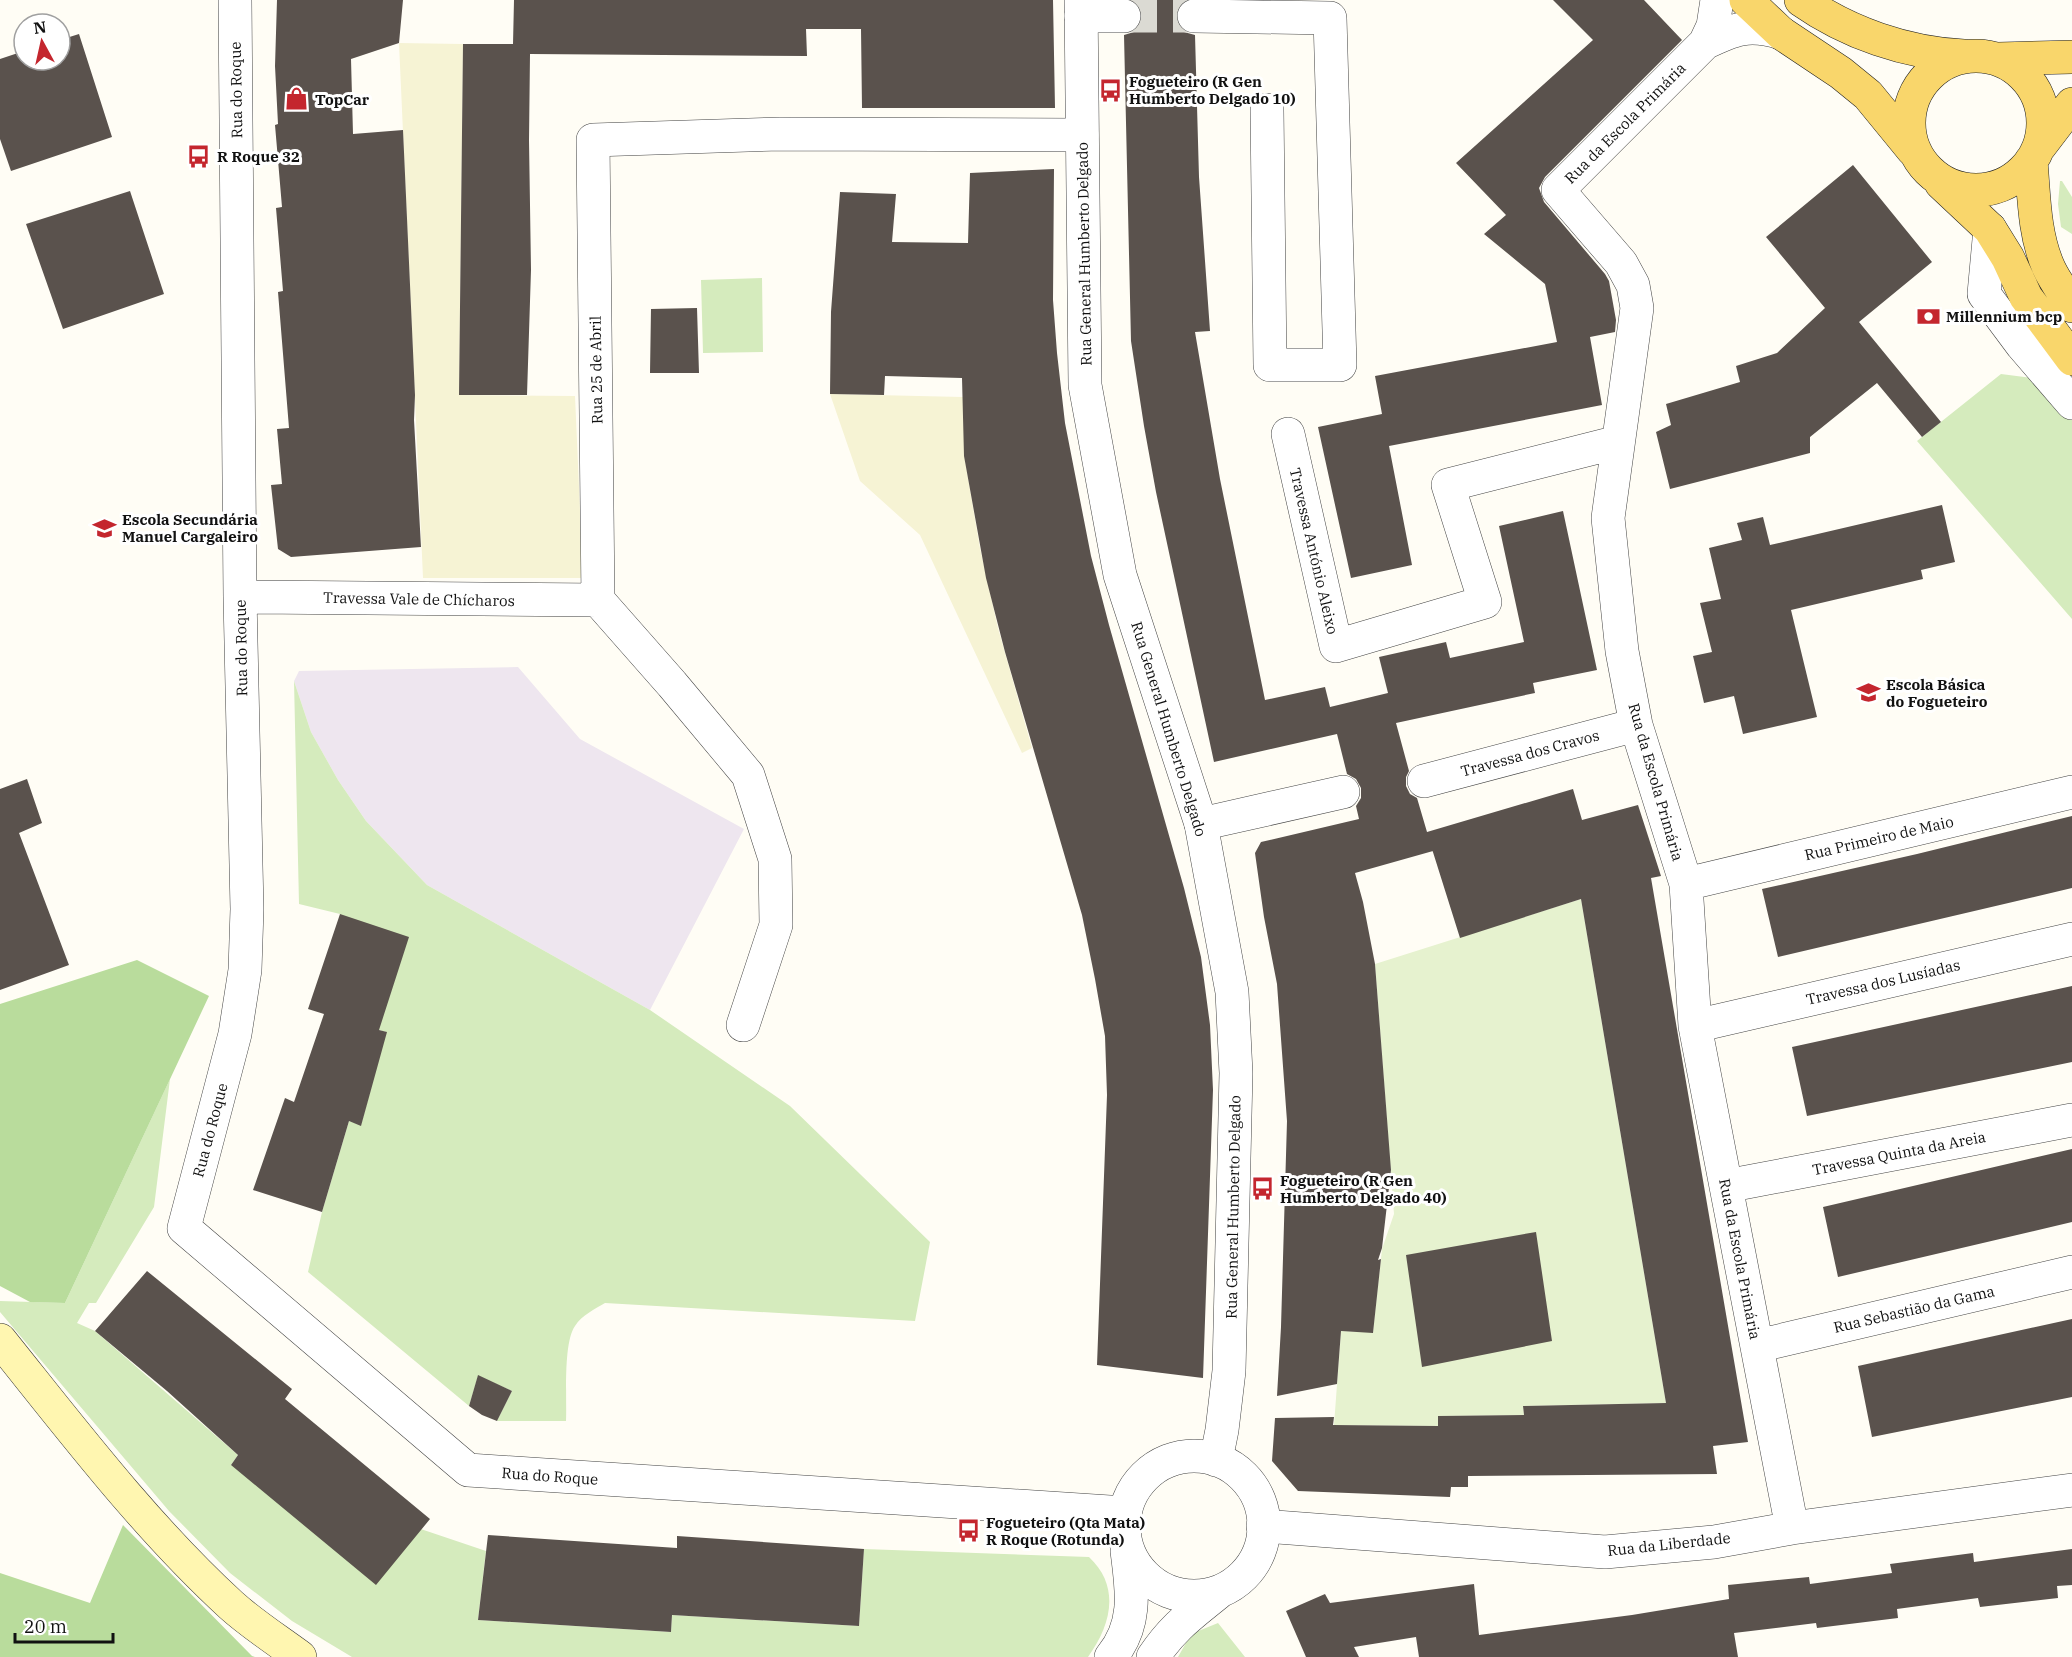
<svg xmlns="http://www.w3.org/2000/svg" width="2072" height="1657" font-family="'IBM Plex Serif',serif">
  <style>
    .industrial { fill: #eee6ef }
    .farmland { fill: #f6f3d4 }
    .green { fill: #d5ebbd }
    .forest { fill: #b9dc9c }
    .pitch { fill: #e6f2cf }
    .building { fill: #5a524d }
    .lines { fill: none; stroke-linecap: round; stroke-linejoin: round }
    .minor-tunnel { stroke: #dbdad3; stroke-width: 33; stroke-dasharray: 33 16; stroke-linecap: butt }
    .minor-casing { stroke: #444; stroke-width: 34 }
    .tertiary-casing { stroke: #444; stroke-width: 34 }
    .secondary-casing { stroke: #333; stroke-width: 34 }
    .primary-casing { stroke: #222; stroke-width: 34 }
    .minor { stroke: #fff; stroke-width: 33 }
    .tertiary { stroke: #fff; stroke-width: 33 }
    .secondary { stroke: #fff6b0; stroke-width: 33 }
    .primary { stroke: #f9d66b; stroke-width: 33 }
    .labels { text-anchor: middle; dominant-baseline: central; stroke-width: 6; stroke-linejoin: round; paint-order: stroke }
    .poi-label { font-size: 15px; font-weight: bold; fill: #111; stroke: #fff; text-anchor: start }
    .street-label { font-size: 15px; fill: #111; stroke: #fff }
  </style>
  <rect width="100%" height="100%" fill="#fffdf5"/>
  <!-- industrial -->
  <path class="industrial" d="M 518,667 L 580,739 L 744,829 L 650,1010 L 427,885 L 366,821 L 338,780 L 311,732 L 294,681 L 299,671 Z"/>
  <!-- farmland -->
  <path class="farmland" d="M 399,43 L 463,44 L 459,395 L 575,396 L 583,578 L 423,578 Z
    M 830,394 L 963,397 L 965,460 L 980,548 L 998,628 L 1032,748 L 1022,753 L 920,535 L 860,481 Z"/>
  <!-- green -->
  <path class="green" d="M 2060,181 L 2062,181 L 2072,197 L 2072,234 L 2061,227 L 2058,204 Z
    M 762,278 L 763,352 L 703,353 L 701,280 Z
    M 2001,374 L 2039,379 L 2072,420 L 2072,619 L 1917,441 Z
    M 294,681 L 311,732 L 338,780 L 366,821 L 427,885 L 650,1010 L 790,1106 L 930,1242 L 915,1321 L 605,1303 C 595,1309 582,1315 575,1326 C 563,1343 567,1398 566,1421 L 497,1421 L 512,1391 L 478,1376 L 469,1406 L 308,1272 L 322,1212 L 349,1121 L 361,1125 L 386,1032 L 379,1030 L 340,914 L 299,904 Z
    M 170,1079 L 154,1207 L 96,1303 L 89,1303 L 77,1323 L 95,1331 L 238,1455 L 231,1465 L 486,1551 L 478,1620 L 671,1632 L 672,1615 L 859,1626 L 864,1549 L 1089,1557 C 1121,1587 1111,1625 1088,1657 L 352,1657 L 292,1621 L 230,1573 L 169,1511 L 0,1312 L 0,1301 L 65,1303 Z
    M 1218,1623 L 1245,1657 L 1178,1657 L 1191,1634 Z"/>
  <!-- forest -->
  <path class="forest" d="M 137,960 L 209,996 L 65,1303 L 30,1302 L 0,1286 L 0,1004 Z
    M 123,1525 L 252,1656 L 255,1657 L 0,1657 L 0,1573 L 90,1603 Z"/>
  <!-- pitch -->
  <path class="pitch" d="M 1581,899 L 1666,1403 L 1523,1406 L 1524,1415 L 1439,1416 L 1438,1426 L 1334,1425 L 1341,1331 L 1373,1332 L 1382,1249 L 1394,1214 L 1375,964 Z"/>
  <!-- building -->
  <path class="building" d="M 277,0 L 403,0 L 399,43 L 351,59 L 353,134 L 403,130 L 415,395 L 414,420 L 421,547 L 291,557 L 278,549 L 271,485 L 282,484 L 277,429 L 289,428 L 278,292 L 283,291 L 276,208 L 282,207 L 275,125 L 278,124 L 275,66 Z
    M 514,0 L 1053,0 L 1055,108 L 862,108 L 861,29 L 806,29 L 807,56 L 530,54 L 529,140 L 531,270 L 527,395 L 459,395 L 463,44 L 513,44 Z
    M 1134,0 L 1184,0 L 1178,7 L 1175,15 L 1177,25 L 1184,32 L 1195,35 L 1199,177 L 1210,331 L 1195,332 L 1220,479 L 1265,700 L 1325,687 L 1330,707 L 1388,693 L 1379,657 L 1446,642 L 1450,658 L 1524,642 L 1499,526 L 1563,511 L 1597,670 L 1533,683 L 1535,693 L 1396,723 L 1409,771 L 1406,777 L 1406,786 L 1410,794 L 1417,798 L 1427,832 L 1573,789 L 1582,820 L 1638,805 L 1661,876 L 1651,878 L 1748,1442 L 1713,1446 L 1717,1474 L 1468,1476 L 1468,1487 L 1451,1487 L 1450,1497 L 1298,1491 L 1272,1461 L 1275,1418 L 1334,1417 L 1333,1425 L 1438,1426 L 1438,1416 L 1524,1415 L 1523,1406 L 1666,1403 L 1581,899 L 1460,938 L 1432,849 L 1433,851 L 1355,873 L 1363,902 L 1375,964 L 1391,1170 L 1382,1248 L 1378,1260 L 1381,1259 L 1373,1333 L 1341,1331 L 1337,1384 L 1277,1396 L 1281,1327 L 1287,1121 L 1277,984 L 1264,917 L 1255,853 L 1261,842 L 1359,819 L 1356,806 L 1361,798 L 1361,788 L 1356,779 L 1347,774 L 1337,734 L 1214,762 L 1156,492 L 1144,426 L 1131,341 L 1124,35 L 1134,32 L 1140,25 L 1143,17 L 1140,7 Z
    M 1553,0 L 1644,0 L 1682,40 L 1545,177 L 1539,188 L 1544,202 L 1605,274 L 1609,281 L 1616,320 L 1615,332 L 1590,337 L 1602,405 L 1389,446 L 1412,565 L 1351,578 L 1318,427 L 1382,414 L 1375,376 L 1557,342 L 1545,284 L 1484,234 L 1506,215 L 1456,163 L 1593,40 Z
    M 79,34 L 112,137 L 11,171 L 0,139 L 0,59 L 24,51 L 24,60 L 60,60 L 60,40 Z
    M 1853,165 L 1932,262 L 1859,322 L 1941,422 L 1922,437 L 1877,383 L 1810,437 L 1810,453 L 1670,489 L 1656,432 L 1671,425 L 1666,404 L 1740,382 L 1736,366 L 1777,353 L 1825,308 L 1766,237 Z
    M 1054,169 L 1053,300 L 1057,353 L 1065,423 L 1091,556 L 1109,625 L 1184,888 L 1201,957 L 1210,1025 L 1213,1090 L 1203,1378 L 1097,1365 L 1107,1095 L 1105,1036 L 1095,979 L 1082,915 L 1005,652 L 986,578 L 964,456 L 962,378 L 885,376 L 884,395 L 830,394 L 831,312 L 840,192 L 896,194 L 892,242 L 968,243 L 970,173 Z
    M 130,191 L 164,294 L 63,329 L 26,224 Z
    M 697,308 L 699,373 L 650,373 L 651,309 Z
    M 1942,505 L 1955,562 L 1921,570 L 1923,579 L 1791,610 L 1817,717 L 1743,734 L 1734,696 L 1704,703 L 1693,656 L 1712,652 L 1700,603 L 1721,599 L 1709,548 L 1742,540 L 1737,523 L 1763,517 L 1770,545 Z
    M 27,779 L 42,823 L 19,833 L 69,965 L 0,990 L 0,789 Z
    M 2072,816 L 2072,888 L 1778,957 L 1762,889 L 1917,854 Z
    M 340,914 L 409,937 L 379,1030 L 387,1032 L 361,1126 L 349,1121 L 322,1212 L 253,1190 L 285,1098 L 294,1102 L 324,1014 L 308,1009 Z
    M 2072,986 L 2072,1062 L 1807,1116 L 1792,1047 Z
    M 2072,1149 L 2072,1222 L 1838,1277 L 1823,1207 Z
    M 1536,1232 L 1552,1341 L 1422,1367 L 1406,1255 Z
    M 147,1271 L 292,1389 L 285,1399 L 430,1519 L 376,1585 L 231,1465 L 238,1455 L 167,1391 L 95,1331 Z
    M 2072,1319 L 2072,1397 L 1872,1437 L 1858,1366 Z
    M 478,1375 L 512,1391 L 497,1421 L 482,1415 L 469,1406 Z
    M 488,1535 L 677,1548 L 677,1536 L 864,1549 L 859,1626 L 672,1615 L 671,1632 L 478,1620 Z
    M 2072,1549 L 2072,1585 L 2057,1586 L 2058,1598 L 1980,1607 L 1978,1598 L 1897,1609 L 1898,1618 L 1817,1628 L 1816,1623 L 1734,1633 L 1738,1657 L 1419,1657 L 1416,1637 L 1354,1647 L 1359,1657 L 1306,1657 L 1286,1611 L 1325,1594 L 1330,1603 L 1474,1584 L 1479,1635 L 1632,1615 L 1729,1599 L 1728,1585 L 1809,1577 L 1810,1584 L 1892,1573 L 1890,1564 L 1973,1553 L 1974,1562 Z"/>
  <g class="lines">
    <!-- minor-tunnel -->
    <path class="minor-tunnel" d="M 1124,16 L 1194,16"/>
    <defs>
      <path id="minor" d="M 235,0 L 240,597 L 247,909 L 245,970 L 235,1034 L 184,1228 L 468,1470 L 1125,1513
        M 1717,0 L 1713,26 L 1705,43 L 1558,190 L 1621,263 L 1633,285 L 1637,308 L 1608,518 L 1622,651 L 1636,725 L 1686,884 L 1695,1026 L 1792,1528
        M 1081,16 L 1124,16
        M 1194,16 L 1330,18 L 1340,365 L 1270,365 L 1267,110
        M 1705,43 C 1734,29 1749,23 1781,33
        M 1990,229 L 1984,294 L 2022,345 L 2072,403
        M 1288,434 L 1336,646 L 1485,602 L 1448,485 L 1618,442
        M 240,597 L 598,600
        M 1424,781 L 1636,725
        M 1201,824 L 1343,792
        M 1686,884 L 2072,792
        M 743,1025 L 776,925 L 775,859 L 748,775 L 672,684 L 598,600 L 593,140 L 780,134 L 1082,135
        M 1695,1026 L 2072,939
        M 1726,1186 L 2072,1120
        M 1757,1346 L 2072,1272
        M 1263,1526 L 1605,1552 L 1714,1542 L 1792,1528 L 2072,1490"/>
      <path id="tertiary" d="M 1081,0 L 1085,385 L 1120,575 L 1201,824 L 1232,992 L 1236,1073 L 1229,1371 L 1222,1430 L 1216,1460
        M1124 1526a70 70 0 1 1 140 0a70 70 0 1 1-140 0Z
        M 1111,1657 C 1138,1624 1132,1590 1127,1551
        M 1153,1657 C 1174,1626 1191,1615 1219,1592"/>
      <path id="secondary" d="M 0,1340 C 73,1431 145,1526 231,1605 C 252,1624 277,1640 300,1657"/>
      <path id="primary" d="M 1746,0 L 1781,33 L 1841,73 L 1868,95 L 1913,150
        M 1801,0 C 1848,33 1906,53 1964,56
        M1909 123a67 67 0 1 1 134 0a67 67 0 1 1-134 0Z
        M 1998,59 L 2072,57
        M 2040,146 L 2072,104
        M 2031,161 C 2034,196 2034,234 2048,266 C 2054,280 2064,293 2072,306
        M 1941,183 L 1990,229 L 2008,258 L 2026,297 L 2072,359"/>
    </defs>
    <!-- minor casing -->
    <use href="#minor" class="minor-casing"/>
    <!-- tertiary casing -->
    <use href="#tertiary" class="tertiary-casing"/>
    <!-- secondary casing -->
    <use href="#secondary" class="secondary-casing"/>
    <!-- primary casing -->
    <use href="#primary" class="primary-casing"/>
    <!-- minor -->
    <use href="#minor" class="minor"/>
    <!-- tertiary -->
    <use href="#tertiary" class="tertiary"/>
    <!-- secondary -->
    <use href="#secondary" class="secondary"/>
    <!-- primary -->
    <use href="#primary" class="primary"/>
  </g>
  <!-- icons -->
  <defs>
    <symbol id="bus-bare" viewBox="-9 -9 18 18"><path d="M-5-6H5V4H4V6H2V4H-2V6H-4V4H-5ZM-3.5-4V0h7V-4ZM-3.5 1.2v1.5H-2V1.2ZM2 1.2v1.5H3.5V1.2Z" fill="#c4262e" stroke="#fff" stroke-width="2.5" paint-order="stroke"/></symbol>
    <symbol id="shop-bare" viewBox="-9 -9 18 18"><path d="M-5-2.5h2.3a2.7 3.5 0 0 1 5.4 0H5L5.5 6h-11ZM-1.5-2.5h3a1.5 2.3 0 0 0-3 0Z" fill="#c4262e" stroke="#fff" stroke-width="2.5" paint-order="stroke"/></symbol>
    <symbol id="bank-bare" viewBox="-9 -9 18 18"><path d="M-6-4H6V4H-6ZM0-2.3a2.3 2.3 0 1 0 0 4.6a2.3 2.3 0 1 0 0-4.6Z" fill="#c4262e" stroke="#fff" stroke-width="2.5" paint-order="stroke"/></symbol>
    <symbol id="school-bare" viewBox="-9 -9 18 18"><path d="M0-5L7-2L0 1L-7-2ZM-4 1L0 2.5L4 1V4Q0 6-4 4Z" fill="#c4262e" stroke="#fff" stroke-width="2.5" paint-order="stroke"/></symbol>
  </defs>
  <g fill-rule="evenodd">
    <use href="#bus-bare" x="1094" y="74" width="33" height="33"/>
    <use href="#shop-bare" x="280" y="82" width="33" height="33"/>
    <use href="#bus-bare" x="182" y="140" width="33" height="33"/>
    <use href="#bank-bare" x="1912" y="300" width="33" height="33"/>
    <use href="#school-bare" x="88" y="512" width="33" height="33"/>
    <use href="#school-bare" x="1852" y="676" width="33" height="33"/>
    <use href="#bus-bare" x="1246" y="1172" width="33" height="33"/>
    <use href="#bus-bare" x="952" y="1514" width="33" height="33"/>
  </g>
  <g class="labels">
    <!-- poi labels -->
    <g class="poi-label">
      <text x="1129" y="81">Fogueteiro (R Gen<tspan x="1129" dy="17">Humberto Delgado 10)</tspan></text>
      <text x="315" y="99">TopCar</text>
      <text x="217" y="156">R Roque 32</text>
      <text x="1946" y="316">Millennium bcp</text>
      <text x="122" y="519">Escola Secundária<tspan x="122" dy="17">Manuel Cargaleiro</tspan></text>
      <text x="1886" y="684">Escola Básica<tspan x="1886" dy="17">do Fogueteiro</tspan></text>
      <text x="1280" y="1180">Fogueteiro (R Gen<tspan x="1280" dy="17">Humberto Delgado 40)</tspan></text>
      <text x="986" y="1522">Fogueteiro (Qta Mata)<tspan x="986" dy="17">R Roque (Rotunda)</tspan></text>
    </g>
    <!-- street labels -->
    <g class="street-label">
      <text transform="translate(236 90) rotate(-91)">Rua do Roque</text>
      <text transform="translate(1625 123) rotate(-45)">Rua da Escola Primária</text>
      <text transform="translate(1084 254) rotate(-91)">Rua General Humberto Delgado</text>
      <text transform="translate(596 370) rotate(-91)">Rua 25 de Abril</text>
      <text transform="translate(1314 551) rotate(77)">Travessa António Aleixo</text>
      <text transform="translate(419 599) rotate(1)">Travessa Vale de Chícharos</text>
      <text transform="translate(241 648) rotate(-91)">Rua do Roque</text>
      <text transform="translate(1169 729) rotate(73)">Rua General Humberto Delgado</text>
      <text transform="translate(1530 753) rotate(-15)">Travessa dos Cravos</text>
      <text transform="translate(1656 782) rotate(74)">Rua da Escola Primária</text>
      <text transform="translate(1879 838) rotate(-13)">Rua Primeiro de Maio</text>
      <text transform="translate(1883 982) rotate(-13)">Travessa dos Lusíadas</text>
      <text transform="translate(210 1130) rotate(-75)">Rua do Roque</text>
      <text transform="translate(1899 1153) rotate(-11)">Travessa Quinta da Areia</text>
      <text transform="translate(1233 1207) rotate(-89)">Rua General Humberto Delgado</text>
      <text transform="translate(1740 1259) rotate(79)">Rua da Escola Primária</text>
      <text transform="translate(1914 1309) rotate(-13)">Rua Sebastião da Gama</text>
      <text transform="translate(550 1476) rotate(4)">Rua do Roque</text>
      <text transform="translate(1669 1544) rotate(-6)">Rua da Liberdade</text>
    </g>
  </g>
  <!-- north arrow -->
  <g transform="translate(42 42) rotate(352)"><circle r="28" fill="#ffffff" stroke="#a0a0a0" stroke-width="1.5"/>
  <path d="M0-4.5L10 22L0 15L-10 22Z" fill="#c4262e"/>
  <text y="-9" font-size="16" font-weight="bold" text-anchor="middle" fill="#111111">N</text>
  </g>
  <!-- scale -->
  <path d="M15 1633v9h98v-9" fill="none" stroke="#111111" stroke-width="3"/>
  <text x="24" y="1633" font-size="18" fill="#111111" stroke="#ffffff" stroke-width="4.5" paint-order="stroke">20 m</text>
</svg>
